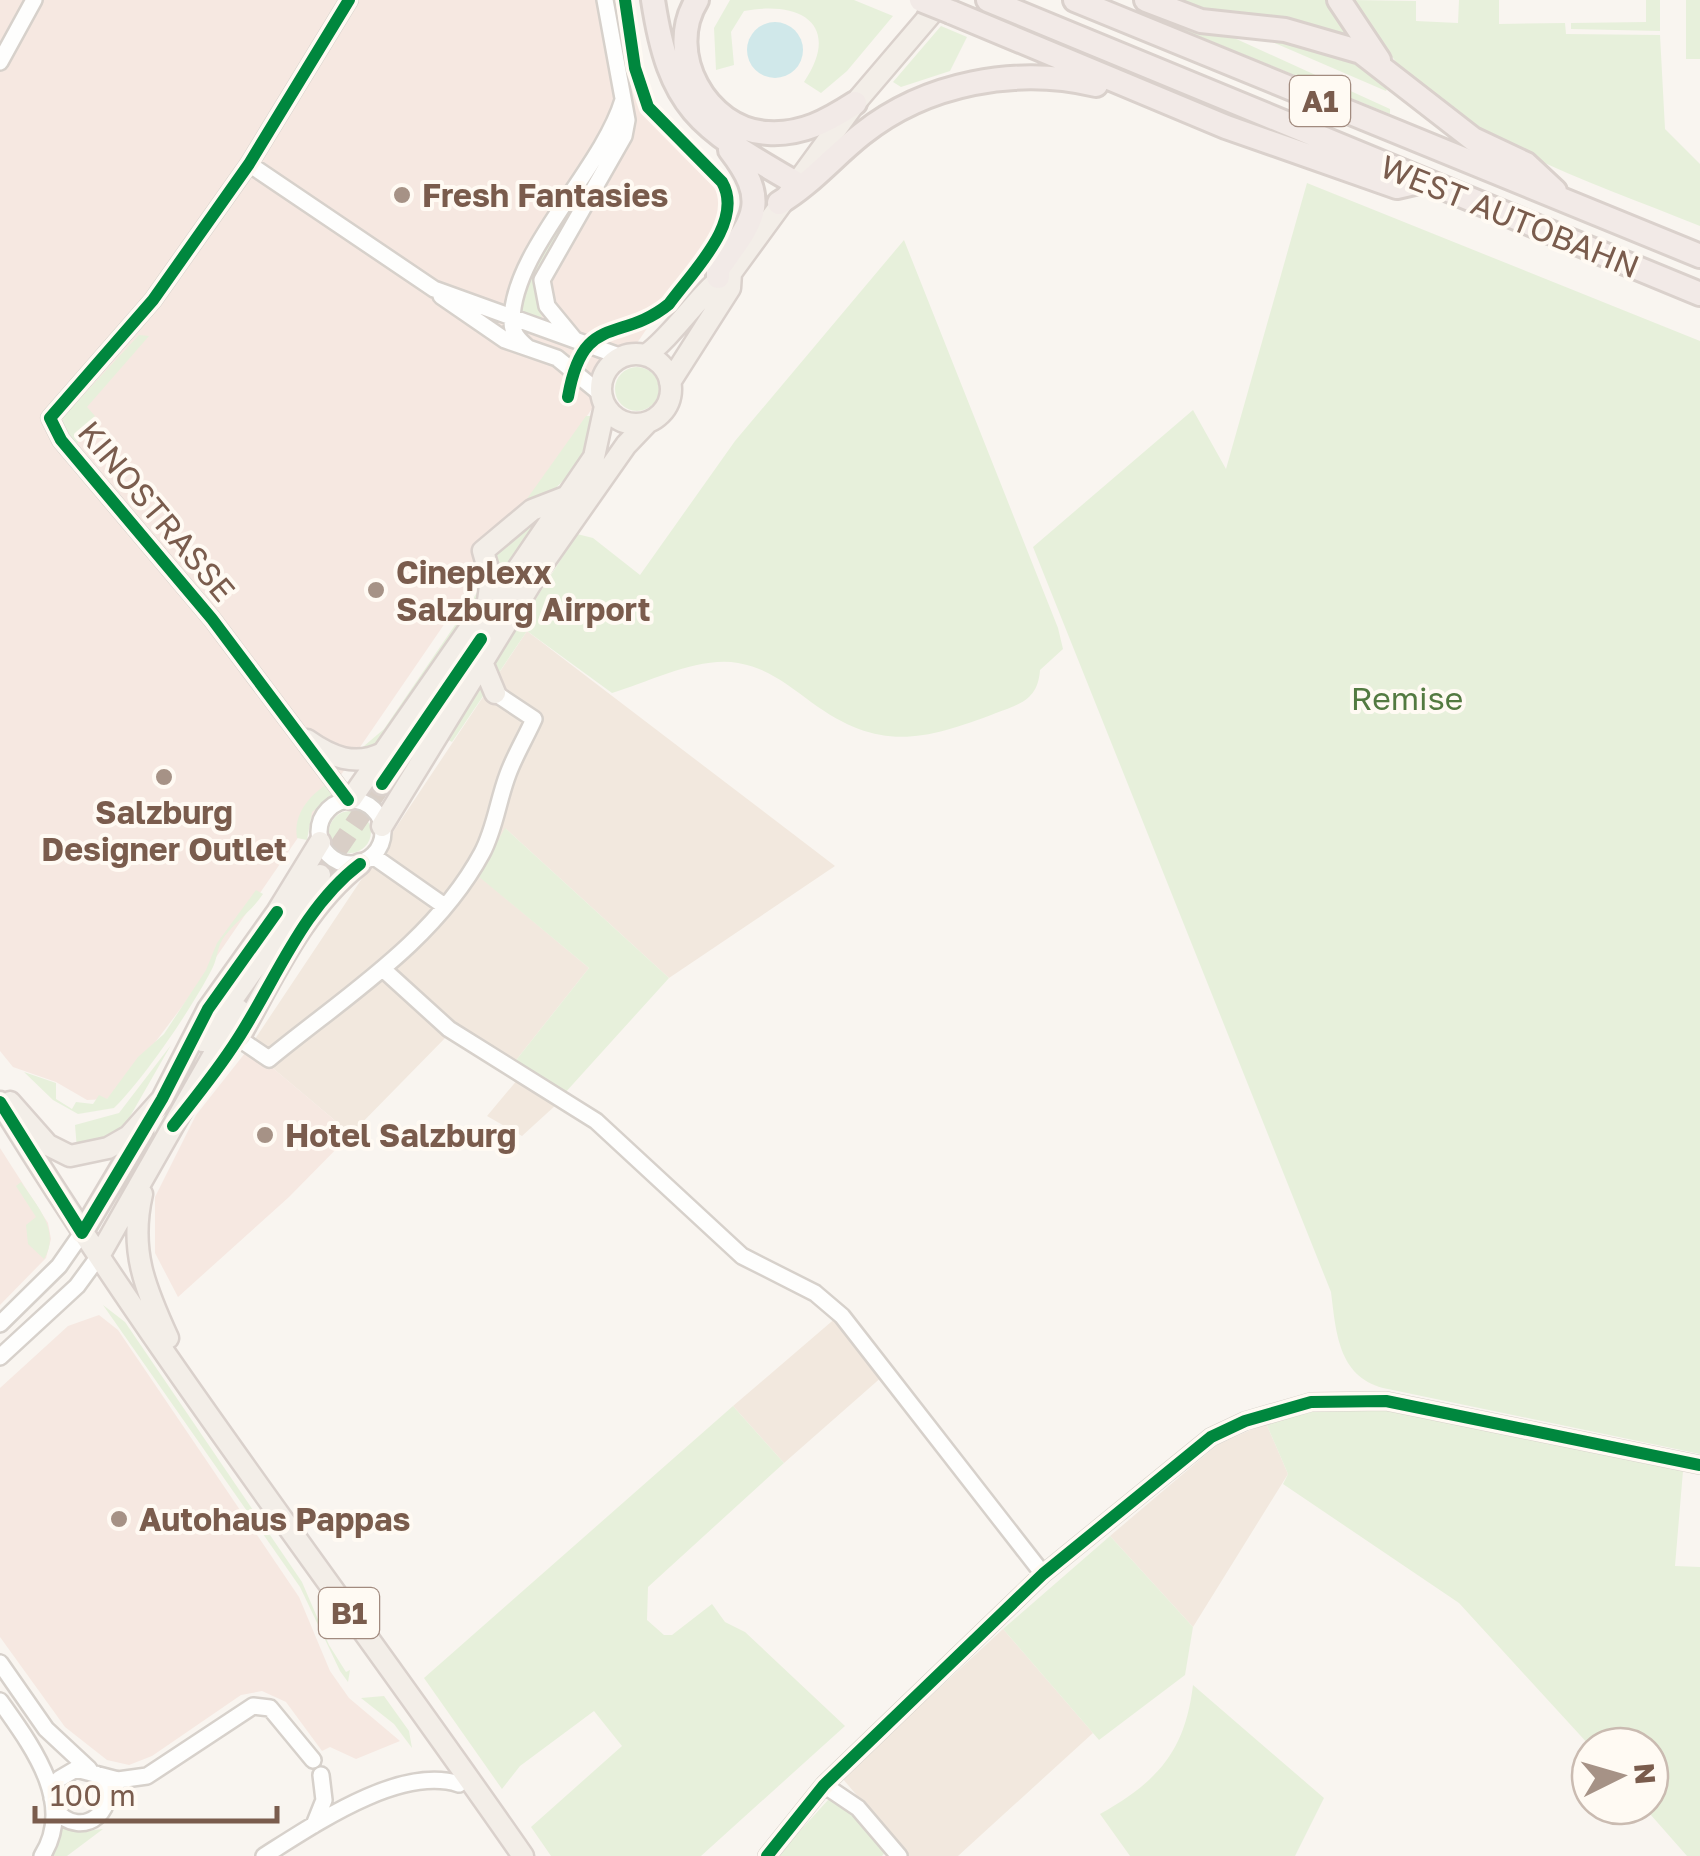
<svg xmlns="http://www.w3.org/2000/svg" width="1700" height="1856" font-family="'Golos Text',sans-serif">
  <style>
    .residential { fill: #f2e8de }
    .commercial { fill: #f6e8e1 }
    .green { fill: #e7f0db }
    .water { fill: #d0e8ea }
    .lines { fill: none; stroke-linecap: round; stroke-linejoin: round }
    .major-tunnel { stroke: #d9cfc7; stroke-width: 20; stroke-dasharray: 20 10; stroke-linecap: butt }
    .minor-casing { stroke: #d7d1cb; stroke-width: 20 }
    .major-casing { stroke: #dad1cc; stroke-width: 25 }
    .highway-casing { stroke: #dad1cc; stroke-width: 28 }
    .minor { stroke: #fefefd; stroke-width: 15 }
    .major { stroke: #f3eee8; stroke-width: 20 }
    .highway { stroke: #f2eae7; stroke-width: 22 }
    .highway-bridge-casing { stroke: #dad1cc; stroke-width: 28; stroke-linecap: butt }
    .highway-bridge { stroke: #f2eae7; stroke-width: 22 }
    .cycleway-casing { stroke: #fffaf3; stroke-width: 19 }
    .cycleway { stroke: #00873e; stroke-width: 12 }
    .poi-dot { fill: #a69286; stroke: #fffaf3; stroke-width: 4 }
    .labels { text-anchor: middle; dominant-baseline: central; stroke-width: 8; stroke-linejoin: round; paint-order: stroke }
    .shield { fill: #fffaf3; stroke: #a28b7f; stroke-width: 2.5 }
    .shield-label { font-size: 30px; font-weight: bold; fill: #7a5c4d }
    .poi-label { font-size: 32px; font-weight: bold; fill: #7a5c4d; stroke: #fffaf3; text-anchor: start }
    .street-label { font-size: 32px; fill: #7a5c4d; stroke: #fffaf3 }
    .park-label { font-size: 32px; fill: #537a41; stroke: #fffaf3 }
  </style>
  <rect width="100%" height="100%" fill="#f9f5f0"/>
  <!-- residential -->
  <path class="residential" d="M 527,631 L 835,866 L 669,978 L 506,829 L 479,876 L 589,968 L 513,1064 L 557,1104 L 522,1136 L 487,1116 L 518,1079 L 449,1034 L 351,1134 L 249,1048 Z
    M 845,1310 L 892,1368 L 784,1463 L 733,1406 Z
    M 1266,1423 L 1288,1474 L 1193,1627 L 1110,1536 L 1217,1445 Z
    M 1003,1629 L 1093,1733 L 958,1856 L 909,1856 L 842,1778 Z"/>
  <!-- commercial -->
  <path class="commercial" d="M 0,0 L 620,0 L 640,103 L 665,136 L 717,184 L 723,198 L 722,219 L 184,1004 L 126,1081 L 107,1099 L 87,1100 L 56,1082 L 13,1067 L 0,1051 Z
    M 249,1048 L 351,1134 L 289,1197 L 178,1297 L 155,1253 L 155,1197 L 196,1115 Z
    M 0,1148 L 48,1223 L 51,1239 L 46,1258 L 0,1305 Z
    M 99,1315 L 118,1330 L 299,1597 L 330,1671 L 349,1698 L 400,1741 L 356,1759 L 330,1747 L 322,1751 L 286,1702 L 262,1691 L 241,1695 L 152,1756 L 129,1765 L 107,1760 L 65,1727 L 0,1637 L 0,1388 L 68,1326 Z"/>
  <!-- green -->
  <path class="green" d="M 730,0 L 854,0 L 893,16 L 847,71 L 821,93 L 804,82 C 841,27 804,0 744,11 L 731,32 L 734,65 L 716,70 L 714,28 Z
    M 1169,0 L 1328,0 L 1355,41 L 1231,19 Z
    M 1351,0 L 1416,1 L 1416,21 L 1458,23 L 1459,0 L 1499,0 L 1499,24 L 1565,23 L 1566,34 L 1660,35 L 1665,129 L 1700,164 L 1700,226 C 1612,190 1512,158 1435,100 C 1401,74 1375,35 1351,0 Z
    M 1646,0 L 1660,0 L 1660,31 L 1571,29 L 1571,23 L 1646,22 Z
    M 1686,0 L 1700,0 L 1700,59 L 1686,59 Z
    M 1171,19 L 1232,37 L 1390,109 L 1390,114 L 1169,24 Z
    M 941,26 L 967,37 L 950,71 L 901,87 L 893,82 Z
    M 1269,37 L 1351,58 L 1388,86 L 1386,91 L 1263,38 Z
    M 1307,183 L 1700,341 L 1700,1454 L 1383,1388 C 1338,1376 1336,1331 1331,1292 L 1033,547 L 1193,410 L 1226,469 Z
    M 560,224 L 564,228 C 542,262 527,287 546,327 L 519,318 L 536,261 Z
    M 904,240 L 1058,628 L 1063,649 L 1040,670 C 1038,699 1021,704 996,713 C 921,742 878,751 811,702 C 787,684 767,668 738,663 C 699,656 649,682 612,693 L 527,631 L 452,742 L 447,739 L 577,534 L 593,538 L 640,575 L 735,441 Z
    M 139,335 L 149,336 L 87,407 L 95,416 L 74,448 L 62,431 L 63,417 Z
    M615 389a22 22 0 1 1 44 0a22 22 0 1 1-44 0Z
    M 586,416 L 590,416 C 591,468 554,492 514,517 Z
    M 549,510 L 497,579 L 492,547 Z
    M 485,581 L 482,594 L 388,735 L 374,747 L 357,752 L 384,729 Z
    M 329,783 L 338,791 L 312,812 L 307,840 L 297,838 C 293,815 309,795 329,783 Z
    M329 832a21 21 0 1 1 42 0a21 21 0 1 1-42 0Z
    M 505,828 L 669,978 L 564,1094 L 513,1064 L 589,968 L 478,876 Z
    M 256,890 L 263,894 C 251,912 234,922 222,940 C 217,949 217,960 212,969 C 192,1008 144,1079 114,1108 L 78,1114 L 53,1100 L 24,1072 L 56,1083 L 56,1099 L 72,1109 L 76,1102 L 93,1104 L 99,1095 L 107,1099 L 138,1057 L 164,1034 L 206,970 L 217,943 Z
    M 171,1045 L 124,1127 L 103,1142 L 77,1149 L 75,1125 L 119,1113 Z
    M 21,1182 C 37,1206 61,1231 44,1259 L 28,1244 L 26,1225 L 36,1217 L 16,1186 Z
    M 103,1305 L 125,1322 L 302,1582 L 329,1645 L 346,1672 L 350,1670 L 348,1682 L 340,1671 L 300,1587 Z
    M 733,1406 L 784,1463 L 648,1587 L 647,1620 L 664,1635 L 672,1635 L 712,1604 L 725,1622 L 745,1632 L 845,1726 L 701,1856 L 551,1856 L 531,1827 L 622,1746 L 594,1711 L 520,1766 L 502,1789 L 424,1678 Z
    M 1375,1407 L 1431,1414 L 1683,1471 L 1675,1566 L 1700,1567 L 1700,1856 L 1687,1856 L 1643,1806 L 1650,1806 L 1650,1746 L 1590,1746 L 1459,1603 L 1283,1484 L 1288,1474 L 1266,1423 L 1328,1408 Z
    M 1110,1536 L 1193,1627 L 1185,1675 L 1099,1740 L 1003,1629 Z
    M 1193,1685 L 1324,1798 L 1295,1856 L 1130,1856 L 1100,1814 C 1157,1782 1185,1752 1193,1685 Z
    M 384,1696 L 409,1731 L 412,1748 L 394,1724 L 361,1698 Z
    M 829,1799 L 842,1803 L 887,1850 L 882,1856 L 777,1856 Z
    M 62,1827 L 77,1832 L 103,1829 L 67,1856 L 51,1856 Z"/>
  <!-- water -->
  <path class="water" d="M747 50a28 28 0 1 1 56 0a28 28 0 1 1-56 0Z"/>
  <g class="lines">
    <!-- major-tunnel -->
    <path class="major-tunnel" d="M 320,875 L 382,784"/>
    <defs>
      <path id="minor" d="M 0,62 L 34,0
        M 249,164 L 434,289 L 622,357
        M 441,296 L 505,340 L 557,358 L 601,394
        M 575,340 L 547,306 L 542,280 L 624,136 L 627,120 L 605,0
        M 527,347 C 519,340 512,333 512,322 C 511,252 602,170 623,100
        M319 832a32 32 0 1 1 64 0a32 32 0 1 1-64 0Z
        M 348,800 L 212,619 L 61,440 L 50,418 L 153,300 L 249,164 L 349,0
        M 373,856 L 443,905
        M 384,970 L 449,1029 L 596,1121 L 742,1256 L 815,1293 L 842,1316 L 1043,1574
        M 238,1038 L 269,1059 C 344,997 434,942 482,853 C 495,829 498,800 508,774 C 515,755 526,737 534,719 L 495,693
        M 0,1324 L 59,1266 L 82,1233
        M 0,1357 L 77,1286 L 99,1256
        M 0,1663 L 46,1729 L 89,1769
        M 0,1701 C 31,1745 76,1803 42,1856
        M 824,1785 L 858,1808 L 899,1856
        M 52,1798 L 59,1779 L 76,1769 L 118,1780 L 147,1776 L 253,1706 L 270,1708 L 313,1760
        M 55,1809 C 82,1844 127,1805 96,1774
        M 314,1825 L 324,1800 L 321,1775
        M 264,1856 C 315,1824 400,1765 459,1784
        M 767,1856 L 824,1785 L 1043,1574 L 1211,1437 L 1245,1421 L 1311,1402 L 1386,1401 L 1700,1465"/>
      <path id="major" d="M601 389a35 35 0 1 1 70 0a35 35 0 1 1-70 0Z
        M 646,355 C 675,335 708,281 731,273
        M 670,382 L 730,288 L 731,273 L 855,103 L 943,0
        M 525,589 L 626,445 L 647,423
        M 488,601 L 491,579 L 483,551 L 532,510 L 568,496
        M 482,662 L 495,693
        M 307,740 C 331,757 355,767 383,753
        M 382,784 L 481,639 L 519,567 L 594,457 L 605,406
        M 351,799 L 491,598
        M 382,826 L 533,580
        M 240,1036 C 273,977 305,906 360,864
        M 203,1041 L 320,875
        M 0,1102 C 160,1363 349,1605 523,1856
        M 10,1102 L 48,1145 L 70,1156 L 108,1148 L 129,1136 L 162,1099 L 208,1009 L 277,912 L 320,842
        M 142,1194 C 129,1250 145,1288 168,1338
        M 82,1233 L 142,1132
        M 99,1256 L 239,1010"/>
      <path id="highway" d="M 653,0 C 670,111 700,127 794,182
        M 697,0 C 664,53 706,130 768,133 C 802,135 827,121 855,103
        M 988,0 L 1700,294
        M 1075,0 L 1700,256
        M 1146,0 L 1201,21 L 1285,30 L 1361,52 L 1473,139 L 1526,164 L 1555,191
        M 1339,0 L 1379,60
        M 951,12 L 1226,127 L 1397,187 L 1423,181
        M 779,203 C 811,184 833,157 862,134 C 926,83 1016,66 1096,85
        M 718,277 L 718,269 C 753,220 771,203 730,150"/>
    </defs>
    <!-- minor casing -->
    <use href="#minor" class="minor-casing"/>
    <!-- major casing -->
    <use href="#major" class="major-casing"/>
    <!-- highway casing -->
    <use href="#highway" class="highway-casing"/>
    <!-- minor -->
    <use href="#minor" class="minor"/>
    <!-- major -->
    <use href="#major" class="major"/>
    <!-- highway -->
    <use href="#highway" class="highway"/>
    <defs>
      <path id="highway-bridge" d="M 921,0 L 951,12"/>
    </defs>
    <!-- highway-bridge casing -->
    <use href="#highway-bridge" class="highway-bridge-casing"/>
    <!-- highway-bridge -->
    <use href="#highway-bridge" class="highway-bridge"/>
    <defs>
      <path id="cycleway" d="M 568,397 C 583,311 620,344 669,304 C 692,272 745,222 722,182 L 648,107 L 635,68 L 625,0
        M 382,784 L 481,639
        M 348,800 L 212,619 L 61,440 L 50,418 L 153,300 L 249,164 L 349,0
        M 0,1102 L 82,1233 L 162,1099 L 208,1009 L 277,912
        M 173,1126 C 195,1098 218,1070 237,1040 C 276,980 302,908 360,864
        M 767,1856 L 824,1785 L 1043,1574 L 1211,1437 L 1245,1421 L 1311,1402 L 1386,1401 L 1700,1465"/>
    </defs>
    <!-- cycleway casing -->
    <use href="#cycleway" class="cycleway-casing"/>
    <!-- cycleway -->
    <use href="#cycleway" class="cycleway"/>
  </g>
  <!-- markers -->
  <g class="poi-dot">
    <circle cx="402" cy="195" r="10"/>
    <circle cx="376" cy="590" r="10"/>
    <circle cx="164" cy="777" r="10"/>
    <circle cx="265" cy="1135" r="10"/>
    <circle cx="119" cy="1519" r="10"/>
  </g>
  <g class="labels">
    <!-- shield labels -->
    <g class="shield">
      <rect x="1290" y="76" width="60" height="50" rx="8"/>
      <rect x="319" y="1588" width="60" height="50" rx="8"/>
    </g>
    <g class="shield-label">
      <text x="1320" y="101">A1</text>
      <text x="349" y="1613">B1</text>
    </g>
    <!-- poi labels -->
    <g class="poi-label">
      <text x="422" y="195">Fresh Fantasies</text>
      <text x="396" y="572">Cineplexx<tspan x="396" dy="37">Salzburg Airport</tspan></text>
      <text x="164" y="812" text-anchor="middle">Salzburg<tspan x="164" dy="37">Designer Outlet</tspan></text>
      <text x="285" y="1135">Hotel Salzburg</text>
      <text x="139" y="1519">Autohaus Pappas</text>
    </g>
    <!-- street labels -->
    <g class="street-label">
      <text transform="translate(1510 216) rotate(22)">WEST AUTOBAHN</text>
      <text transform="translate(157 511) rotate(50)">KINOSTRASSE</text>
    </g>
    <!-- park labels -->
    <g class="park-label">
      <text x="1407" y="698">Remise</text>
    </g>
  </g>
  <!-- north arrow -->
  <g transform="translate(1620 1776) rotate(85)"><circle r="48" fill="#fffaf3" stroke="#cabbb1" stroke-width="2.5"/>
  <path d="M0-8L18 38L0 25L-18 38Z" fill="#a69286"/>
  <text y="-15" font-size="28" font-weight="bold" text-anchor="middle" fill="#7a5c4d">N</text>
  </g>
  <!-- scale -->
  <path d="M35 1806v15h242v-15" fill="none" stroke="#7a5c4d" stroke-width="5"/>
  <text x="50" y="1806" font-size="30" fill="#7a5c4d" stroke="#fffaf3" stroke-width="8" paint-order="stroke">100 m</text>
</svg>
